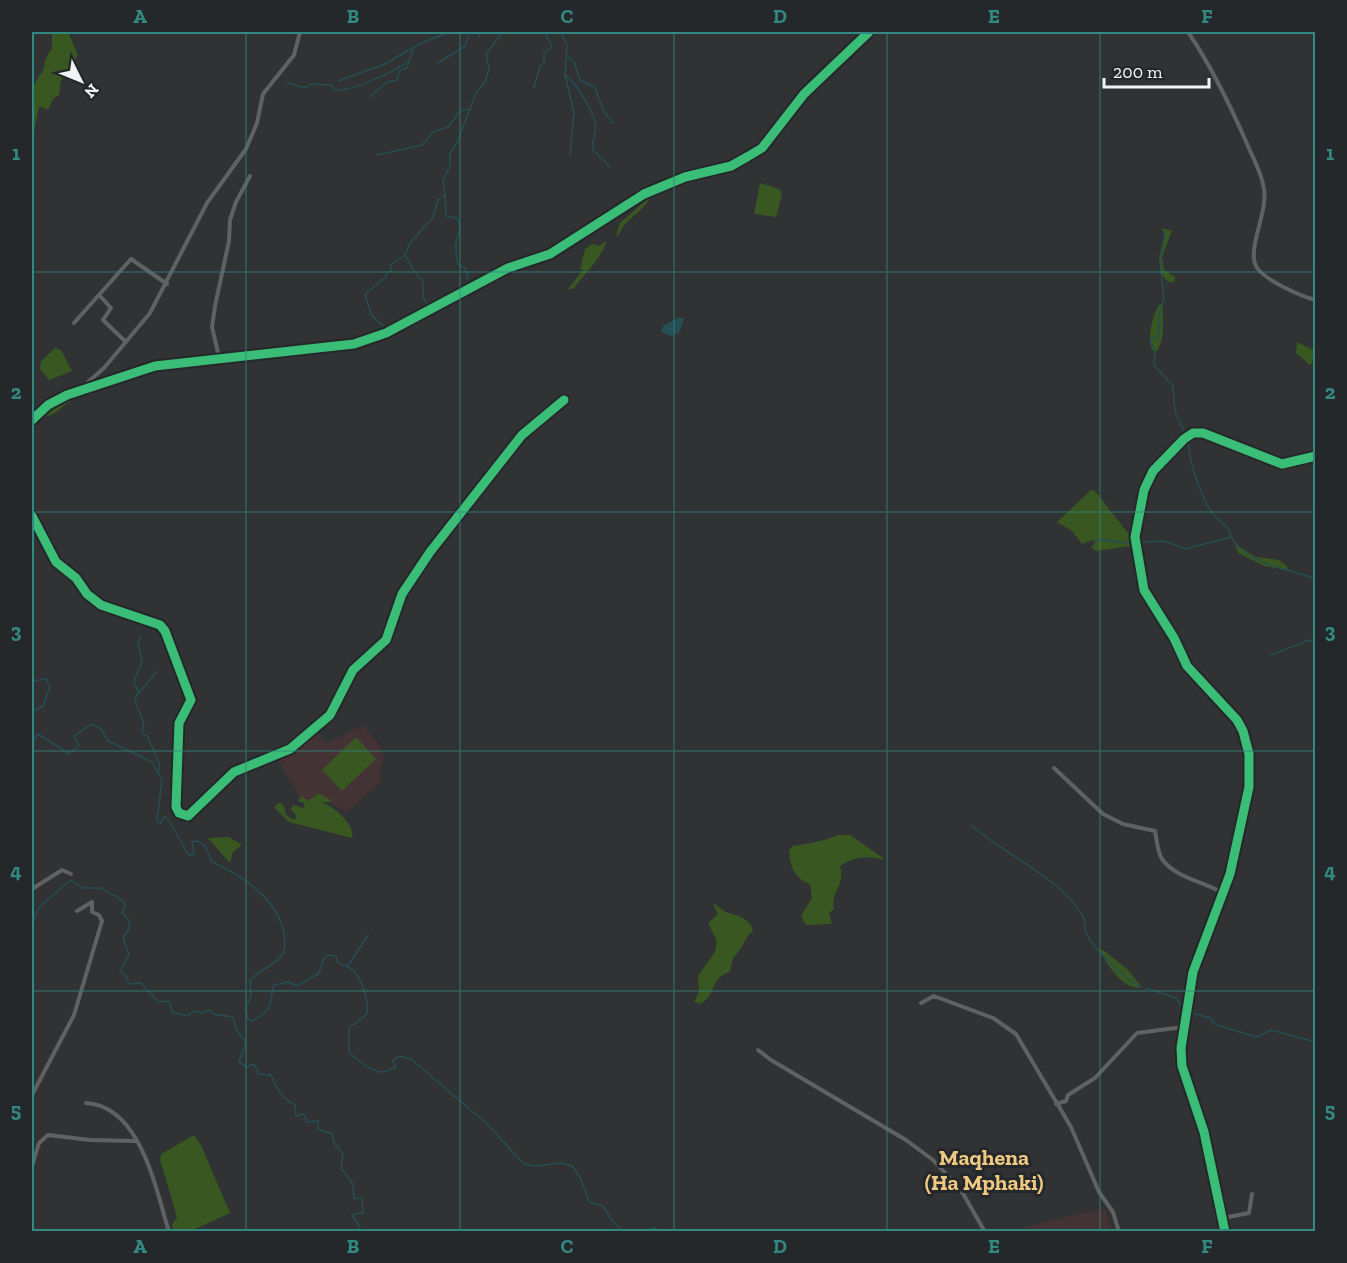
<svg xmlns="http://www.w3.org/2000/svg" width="1347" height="1263" font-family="'Zilla Slab',serif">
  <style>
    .education { fill: #443334 }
    .green { fill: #395821 }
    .water { fill: #264e55 }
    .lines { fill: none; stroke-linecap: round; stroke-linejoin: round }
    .stream { stroke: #264e55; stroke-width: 1.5 }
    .minor { stroke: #606162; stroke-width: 4 }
    .cycleway-casing { stroke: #25282a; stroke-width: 13 }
    .cycleway { stroke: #3abd76; stroke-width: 9 }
    .grid { fill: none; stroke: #318982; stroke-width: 1.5; stroke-opacity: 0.55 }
    .labels { text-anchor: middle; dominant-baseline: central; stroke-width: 6; stroke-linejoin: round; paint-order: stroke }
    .quarter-label { font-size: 22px; font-weight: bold; fill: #efc881; stroke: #25282a }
    .neatline { fill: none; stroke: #318982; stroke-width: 2 }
    .grid-label { font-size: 20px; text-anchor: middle; font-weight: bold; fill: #318982 }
  </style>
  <rect width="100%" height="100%" fill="#303233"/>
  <!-- education -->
  <path class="education" d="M 363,725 L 381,747 L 384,758 L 380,771 L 381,781 L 347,812 L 320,796 L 305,806 L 277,758 L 297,748 L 316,732 L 326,744 Z
    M 1105,1208 L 1112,1231 L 1024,1231 L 1024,1227 Z"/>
  <!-- green -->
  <path class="green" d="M 52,32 L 68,32 L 78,55 L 61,80 L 59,95 L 53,99 L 48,110 L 39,106 L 32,141 L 32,88 L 44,68 L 45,60 L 52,48 Z
    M 760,183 L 779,189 L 782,194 L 776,217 L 754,214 Z
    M 651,196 C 644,212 625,218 619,235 L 616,236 L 620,223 Z
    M 1161,228 L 1172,231 L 1162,257 L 1164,270 L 1175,277 L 1174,282 L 1168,282 L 1161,274 L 1159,257 L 1165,235 Z
    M 606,241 C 605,254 582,277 573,289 L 568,289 L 583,270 L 580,269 L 585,249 L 592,244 L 599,246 Z
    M 1160,304 L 1163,307 C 1162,324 1166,335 1157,351 L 1153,351 C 1146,342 1153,311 1160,304 Z
    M 1297,342 L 1315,351 L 1315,358 L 1310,365 L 1296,353 Z
    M 55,348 L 61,350 L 72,371 L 49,380 L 40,369 L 41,361 Z
    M 94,387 L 95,391 C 88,396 77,397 69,402 C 61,407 54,417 45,416 L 43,412 L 47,407 Z
    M 1091,490 L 1095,491 L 1131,537 L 1130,546 L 1096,551 L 1091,547 L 1095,543 L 1093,540 L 1082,544 L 1072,531 L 1057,522 Z
    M 1235,544 L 1256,557 L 1279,560 L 1287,566 L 1287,570 L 1264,566 L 1238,553 Z
    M 356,737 L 376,759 L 342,791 L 322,770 Z
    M 319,793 L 333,802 L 321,802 C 333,806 355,823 352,838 L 289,822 L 274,807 L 280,802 L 284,806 L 286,815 L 294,820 L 297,816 L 291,810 L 293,805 L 303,808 L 305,806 L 303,802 L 298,802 L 299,798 L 303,797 L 308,801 Z
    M 837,835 L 850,835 L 883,858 L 883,860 C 870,855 850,857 840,867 C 846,884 830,892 834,909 L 829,913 L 832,924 L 806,925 L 801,916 L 812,898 L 810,884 C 795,879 790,867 789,851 L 792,846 C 803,845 829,840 837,835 Z
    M 229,837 L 242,845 L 233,852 L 230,863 L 208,838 Z
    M 713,904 C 719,905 720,909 726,912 C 734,915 751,917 753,931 C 744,937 744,948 733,958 L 730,972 C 709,978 717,995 700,1004 L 694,1002 L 699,992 L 698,976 L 715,952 L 717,941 L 708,923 L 718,914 Z
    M 1102,949 L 1127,969 L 1141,986 L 1139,988 C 1121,987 1108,966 1100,951 Z
    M 194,1135 L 201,1145 L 230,1213 L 191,1231 L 174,1231 L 172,1225 L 177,1217 L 160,1160 L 161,1154 Z"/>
  <!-- water -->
  <path class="water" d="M 679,317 L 684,319 L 679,333 L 671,336 L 661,332 L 663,326 Z"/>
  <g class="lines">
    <!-- stream -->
    <path class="stream" d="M 561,32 L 567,45 L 565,75 L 574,113 L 570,155
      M 479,37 L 479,32
      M 569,58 L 574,62 L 580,80 L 595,87 C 599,99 603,115 614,123
      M 438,63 L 465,46 L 470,32
      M 565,75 C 576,82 592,110 595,122 C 598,131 591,140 593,150 L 610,167
      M 338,81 L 385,64 L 421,43 L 450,32
      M 287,83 L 306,88 L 310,84 L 331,85 L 334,90 C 351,92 396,71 410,60
      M 534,88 L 540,66 L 544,63 L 544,53 L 552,47 L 545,32
      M 370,97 L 387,82 L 397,80 L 400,70 L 407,68 L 413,50
      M 377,155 L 422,145 L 433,132 L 448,127 L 460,111 L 470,109
      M 445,195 L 446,216 L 457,218 C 463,230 458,232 456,243 C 455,250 457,257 458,264 L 466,269 L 468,279
      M 1165,232 L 1160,262 L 1164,299 L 1160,310 L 1158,336 L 1150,340 L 1155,351 L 1154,365 L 1173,386 L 1175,412 L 1186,434
      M 405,255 C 412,265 413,273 423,281 L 423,297 L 429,307
      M 385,328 L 371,314 L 365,294 L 386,277 L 387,272 L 392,271 L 390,265 L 405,255 L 410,243 L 433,217 L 438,200 L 445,195 L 443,180 L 450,166 L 450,153 L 457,143 L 476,93 L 485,82 L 489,69 L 486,54 L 503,32
      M 1188,439 C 1189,462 1199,492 1211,511 C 1216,521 1228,523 1231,536
      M 1096,539 L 1134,544
      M 1138,542 L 1164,541 L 1186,549 L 1231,537 C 1246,565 1288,568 1316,579
      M 141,636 L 138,644 L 142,662 L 134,681 L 138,691 L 135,701 L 144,724 L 142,733 L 148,737 C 151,747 160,759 160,769 L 157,771
      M 1271,655 L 1309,640 L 1316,642
      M 32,681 L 46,679 L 50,687 L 43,706 L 32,712
      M 137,695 L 157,671
      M 32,744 L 38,734 L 69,754 L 79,745 L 74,736 L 91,724 L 100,728 L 108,741 L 152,762 L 162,780 L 157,821 L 161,823 L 164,816 L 168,819 L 189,856 L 194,854 L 192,842 L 198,841 L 205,846 L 212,862 C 246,877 291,908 284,952 C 275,966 261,969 250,980 L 251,996 L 246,1008 L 248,1020 L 252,1021 C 276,1008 268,1005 274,985 L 289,982 L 297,986 L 319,973 L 324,958 L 328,955 L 336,956 L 337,962 C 341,965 346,965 350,968 C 361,974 369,1002 367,1014 L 349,1028 L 349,1052 C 354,1058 375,1073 382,1072 C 386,1072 392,1068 396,1067 L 393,1061 L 398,1056 L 411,1059 L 487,1124 L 524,1164 L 536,1166 L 562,1163 L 572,1166 L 581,1179 L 589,1202 L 603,1206 L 612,1221 L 625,1232
      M 971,825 C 1001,852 1062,879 1082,915 C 1086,920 1084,927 1086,933 C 1091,946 1128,982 1141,987
      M 32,924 L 39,907 L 71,880 L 83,888 L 101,888 C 109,895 119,895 125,904 L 122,913 L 130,921 L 128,931 L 123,938 L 129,955 L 120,971 L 126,976 L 129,984 L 141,983 L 158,1002 L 169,1001 L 172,1012 L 187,1016 L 194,1011 L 201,1013 L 209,1010 L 213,1014 L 233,1017 L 236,1029 L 246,1042 L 239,1062 L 247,1067 L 254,1064 L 259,1074 L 271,1075 C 275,1086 282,1099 295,1105 L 296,1116 L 304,1114 L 307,1122 L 318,1121 L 318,1129 L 332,1134 L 334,1143 L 343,1154 L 341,1168 L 353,1184 L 354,1199 L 362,1198 L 363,1213 L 352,1215 L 360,1227 L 354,1232
      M 347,967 L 368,935
      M 1146,988 L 1176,998 L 1185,1010
      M 1188,1012 L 1210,1018 L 1216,1025 L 1257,1037 L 1271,1030 L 1316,1042
      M 639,1232 L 654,1228 L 661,1232"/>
    <!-- minor -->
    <path class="minor" d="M 1188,32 C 1212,67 1231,107 1248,146 C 1254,160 1262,174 1264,189 C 1268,212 1247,249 1256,266 C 1262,279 1302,297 1316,300
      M 99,295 L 111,308 L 103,320 L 126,342
      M 74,323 L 131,259 L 167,284
      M 219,357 L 212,327 L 215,306 L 229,241 L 230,220 L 236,202 L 250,176
      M 88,387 L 88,382 L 104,368 L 150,313 L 207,203 L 246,149 L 257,123 L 263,94 L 294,55 L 300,32
      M 32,420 L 48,405 L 67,395 L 155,366 L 354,344 L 386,333 L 508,268 L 550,254 L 644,194 L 685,177 L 731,166 L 747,157 L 762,148 L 804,94 L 869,32
      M 32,516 L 56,562 L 76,578 L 87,594 L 101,605 L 160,625 L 165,631 L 191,700 L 179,723 L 176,807 L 179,813 L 188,816 L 234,772 L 290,749 L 330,715 L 353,670 L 386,640 L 402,594 L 430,552 L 522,435 L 564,400
      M 1054,768 L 1103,814 L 1123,824 L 1155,831 C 1157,840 1157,851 1162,859 C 1175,878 1206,882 1224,894
      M 32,889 L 62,870 L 71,874
      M 921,1003 L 934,996 L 993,1018 L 1016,1034 L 1071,1127 L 1099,1192 L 1113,1212 L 1119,1232
      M 758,1050 L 771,1060 L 906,1140 L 933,1160 L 961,1190 L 985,1232
      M 32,1095 L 74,1015 L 102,921 L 99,915 L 92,912 L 92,902 L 77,911
      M 86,1103 C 141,1106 156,1190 169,1232
      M 1056,1104 L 1066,1101 L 1068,1095 L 1095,1078 L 1137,1033 L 1183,1027
      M 32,1166 L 39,1143 L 48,1135 L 90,1140 L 136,1141
      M 1223,1218 L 1249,1213 L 1252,1194
      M 1225,1232 L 1204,1132 L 1182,1066 L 1181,1048 L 1193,972 L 1230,874 L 1249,787 L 1249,754 L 1243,731 L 1237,720 L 1187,666 L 1174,638 L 1144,590 L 1135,537 L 1144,490 L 1153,471 L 1184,439 L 1193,433 L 1203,433 L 1282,464 L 1316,456"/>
    <defs>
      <path id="cycleway" d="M 32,420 L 48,405 L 67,395 L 155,366 L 354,344 L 386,333 L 508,268 L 550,254 L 644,194 L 685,177 L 731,166 L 747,157 L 762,148 L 804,94 L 869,32
        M 32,516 L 56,562 L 76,578 L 87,594 L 101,605 L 160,625 L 165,631 L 191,700 L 179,723 L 176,807 L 179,813 L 188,816 L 234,772 L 290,749 L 330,715 L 353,670 L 386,640 L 402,594 L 430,552 L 522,435 L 564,400
        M 1225,1232 L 1204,1132 L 1182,1066 L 1181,1048 L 1193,972 L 1230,874 L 1249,787 L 1249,754 L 1243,731 L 1237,720 L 1187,666 L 1174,638 L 1144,590 L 1135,537 L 1144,490 L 1153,471 L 1184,439 L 1193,433 L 1203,433 L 1282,464 L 1316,456"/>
    </defs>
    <!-- cycleway casing -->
    <use href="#cycleway" class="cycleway-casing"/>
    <!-- cycleway -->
    <use href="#cycleway" class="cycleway"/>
  </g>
  <!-- grid -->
  <path class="grid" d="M 246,32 L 246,1232M 460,32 L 460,1232M 674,32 L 674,1232M 887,32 L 887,1232M 1100,32 L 1100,1232M 32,272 L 1316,272M 32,512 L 1316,512M 32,751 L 1316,751M 32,991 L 1316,991"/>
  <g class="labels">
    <!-- quarter labels -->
    <g class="quarter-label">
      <text x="984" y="1157">Maqhena<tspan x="984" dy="25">(Ha Mphaki)</tspan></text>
    </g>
  </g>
  <!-- border -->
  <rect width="1347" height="1263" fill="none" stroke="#25282a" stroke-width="66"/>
  <!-- north arrow -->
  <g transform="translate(81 81) rotate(133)" stroke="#25282a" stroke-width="4.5" paint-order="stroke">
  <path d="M0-4.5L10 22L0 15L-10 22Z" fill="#f1f3f5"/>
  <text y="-9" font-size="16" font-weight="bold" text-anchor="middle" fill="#f1f3f5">N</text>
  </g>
  <!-- scale -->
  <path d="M1104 78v9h105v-9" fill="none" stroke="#f1f3f5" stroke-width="3"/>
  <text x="1113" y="78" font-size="18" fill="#f1f3f5" stroke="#25282a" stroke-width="4.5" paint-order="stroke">200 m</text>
  <rect x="33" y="33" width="1281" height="1197" class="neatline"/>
  <g class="grid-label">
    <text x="140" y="23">A</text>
    <text x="353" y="23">B</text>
    <text x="567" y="23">C</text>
    <text x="780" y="23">D</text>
    <text x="994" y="23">E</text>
    <text x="1207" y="23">F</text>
    <text x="16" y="160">1</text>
    <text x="1330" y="160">1</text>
    <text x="16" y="399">2</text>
    <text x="1330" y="399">2</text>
    <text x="16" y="638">3</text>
    <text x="1330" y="638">3</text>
    <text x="16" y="878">4</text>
    <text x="1330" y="878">4</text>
    <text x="16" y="1117">5</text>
    <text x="1330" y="1117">5</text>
    <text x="140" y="1253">A</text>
    <text x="353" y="1253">B</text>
    <text x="567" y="1253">C</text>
    <text x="780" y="1253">D</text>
    <text x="994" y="1253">E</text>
    <text x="1207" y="1253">F</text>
  </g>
</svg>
